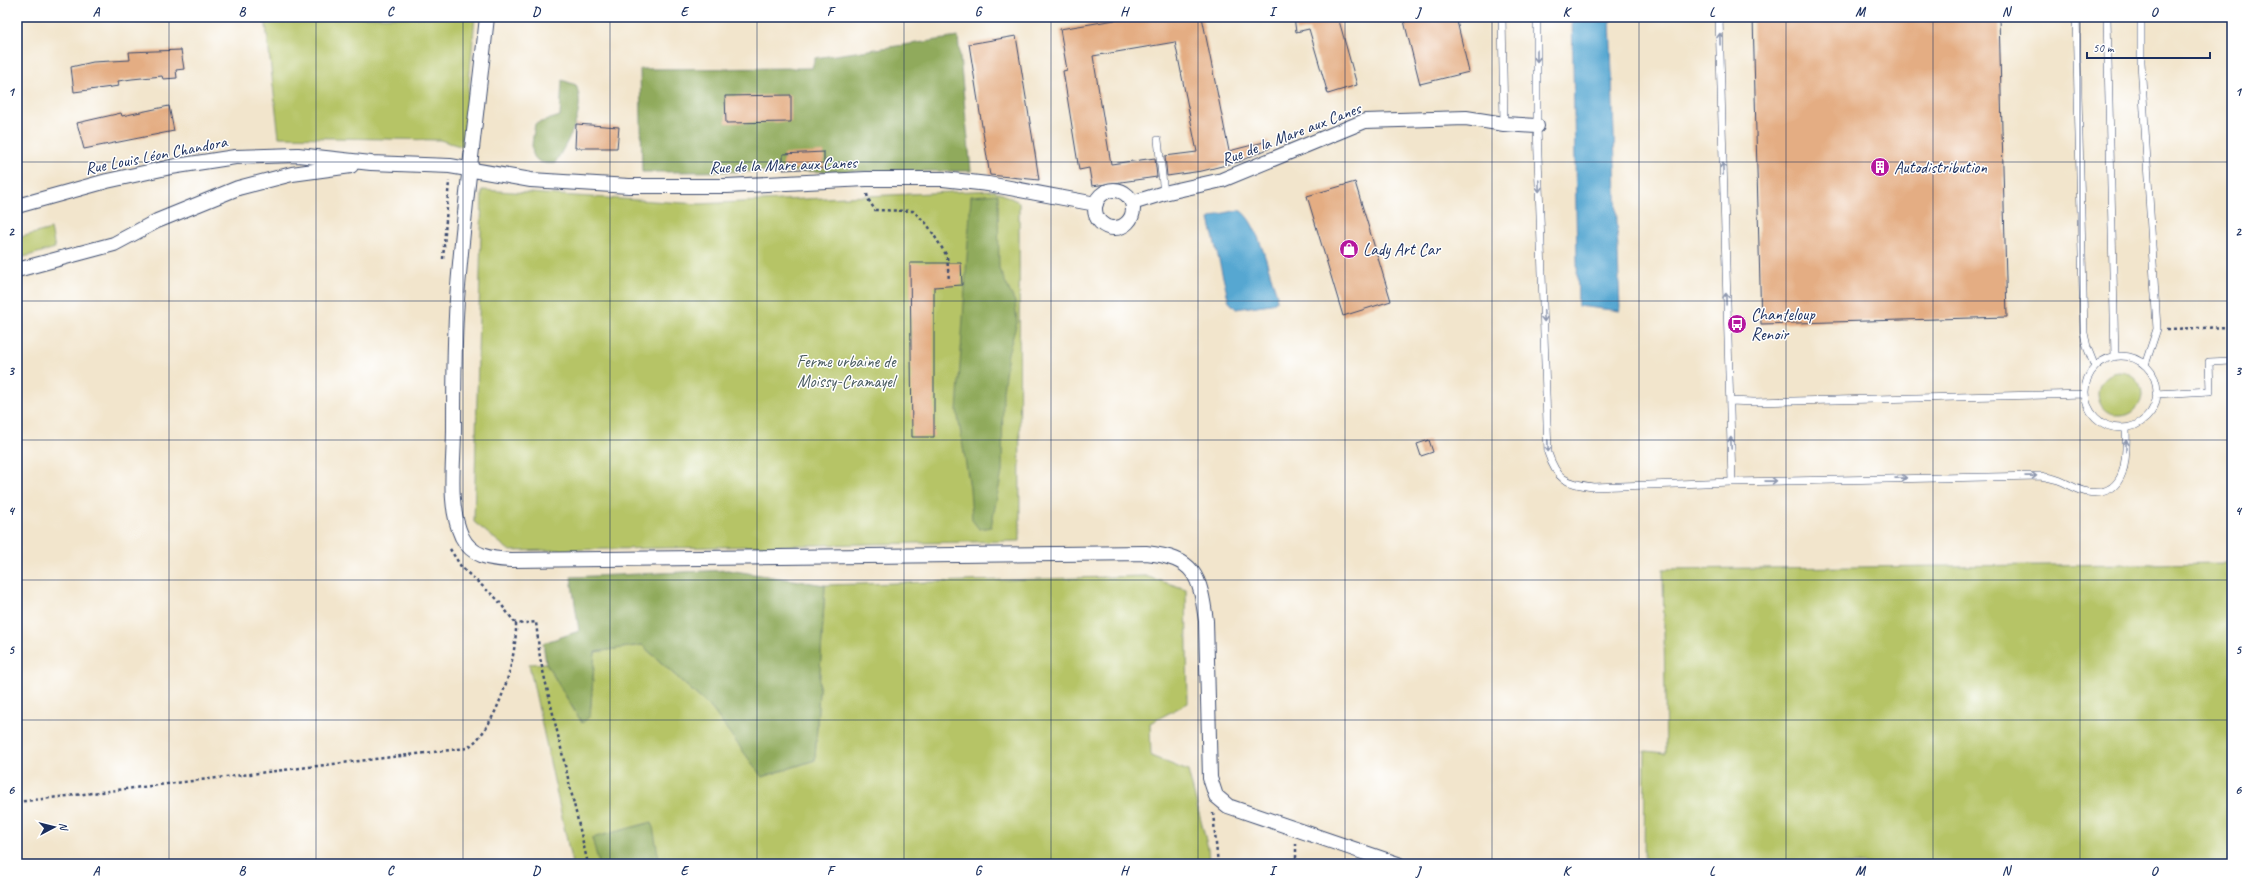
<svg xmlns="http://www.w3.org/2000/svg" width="2249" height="881" font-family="Caveat,sans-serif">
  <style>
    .green { fill: #b6c466; stroke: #687a62 }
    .forest { fill: #90aa5b; stroke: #566c5c }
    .water { fill: #56a7d1; stroke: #386b98 }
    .building { fill: #e4ad83 }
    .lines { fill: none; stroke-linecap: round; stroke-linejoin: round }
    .service-casing { stroke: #3b4a6e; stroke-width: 8 }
    .minor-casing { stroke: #3b4a6e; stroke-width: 16 }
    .path { stroke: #3b4a6e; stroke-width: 2.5; stroke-dasharray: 3 3; stroke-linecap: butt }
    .service { stroke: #fff; stroke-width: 7 }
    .minor { stroke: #fff; stroke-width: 14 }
    .oneway { stroke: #8d97ae }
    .grid { fill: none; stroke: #1b2f5e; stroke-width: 1; stroke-opacity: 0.55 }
    .labels { text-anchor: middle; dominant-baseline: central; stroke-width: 3; stroke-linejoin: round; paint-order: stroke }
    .street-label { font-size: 17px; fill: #1b2f5e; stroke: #fff }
    .poi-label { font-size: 17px; fill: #1b2f5e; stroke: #fff; text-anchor: start }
    .park-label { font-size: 17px; fill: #4a5c60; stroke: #fff }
    .neatline { fill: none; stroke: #1b2f5e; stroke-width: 1.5 }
    .grid-label { font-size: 13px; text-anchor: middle; font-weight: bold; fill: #1b2f5e }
  </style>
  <rect width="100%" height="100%" fill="#fff"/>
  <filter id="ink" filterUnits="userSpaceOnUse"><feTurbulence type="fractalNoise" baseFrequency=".025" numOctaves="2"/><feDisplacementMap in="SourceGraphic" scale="8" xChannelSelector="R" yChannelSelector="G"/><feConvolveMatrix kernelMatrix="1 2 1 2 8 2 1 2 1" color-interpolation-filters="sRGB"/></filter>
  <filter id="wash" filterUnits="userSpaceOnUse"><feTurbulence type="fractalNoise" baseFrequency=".012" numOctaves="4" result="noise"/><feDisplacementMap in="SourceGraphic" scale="16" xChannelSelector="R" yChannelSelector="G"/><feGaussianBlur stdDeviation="0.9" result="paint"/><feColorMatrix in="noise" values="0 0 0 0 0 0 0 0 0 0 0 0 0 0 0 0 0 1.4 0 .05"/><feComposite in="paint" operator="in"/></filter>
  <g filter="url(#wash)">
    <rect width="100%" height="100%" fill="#f2e5cc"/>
    <!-- green -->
    <path class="green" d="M 265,17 L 475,17 L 463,147 L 440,140 L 279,137 Z
      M 482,190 L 699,204 L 994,190 L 1019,202 L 1020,541 L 510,551 L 474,522 Z
      M 51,229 L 55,248 L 17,259 L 17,238 Z
      M2098 394a22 22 0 1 1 44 0a22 22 0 1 1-44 0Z
      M 2232,563 L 2232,864 L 1644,864 L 1645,751 L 1666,753 L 1663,569 Z
      M 1145,576 L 1186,589 L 1188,703 L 1150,723 L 1151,756 L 1188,771 L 1208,848 L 1209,864 L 572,864 L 529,664 L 546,663 L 575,712 L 590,716 L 595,652 L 642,645 L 712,709 L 763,777 L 815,760 L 825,585 Z"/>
    <!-- forest -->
    <path class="forest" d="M 958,37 L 971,171 L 642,172 L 640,69 L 812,68 L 815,58 Z
      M 562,80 L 576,85 C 587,111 568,141 555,163 C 525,166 532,145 535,124 L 560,116 Z
      M 998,194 L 999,269 L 1015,302 L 1017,323 L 1008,353 L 1003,391 L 1002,472 L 991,527 L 979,529 L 972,520 L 970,488 L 957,411 L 971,196 Z
      M 728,570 L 825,585 L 815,760 L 762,777 L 712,709 L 642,645 L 595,652 L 590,716 L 582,723 L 546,663 L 543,643 L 579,631 L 571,577 Z
      M 652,822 L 660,864 L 599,864 L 592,838 Z"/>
    <!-- water -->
    <path class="water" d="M 1572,17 L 1610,17 L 1620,311 L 1578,306 Z
      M 1239,210 C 1258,219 1269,274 1277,295 L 1276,301 L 1271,304 L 1236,309 L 1229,302 L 1209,219 L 1220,214 Z"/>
    <g id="blocks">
      <!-- building -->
      <path class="building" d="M 1133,17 L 1202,17 L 1229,151 L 1268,141 L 1270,148 L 1238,162 L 1202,171 L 1167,176 L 1165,156 L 1197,152 L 1175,42 L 1093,56 L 1111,164 L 1155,158 L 1157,177 L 1092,186 L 1089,168 L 1079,170 L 1063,71 L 1067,70 L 1060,29 Z
        M 1294,17 L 1338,17 L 1357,85 L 1328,94 L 1309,29 L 1296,32 Z
        M 1403,17 L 1456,17 L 1469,72 L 1420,84 Z
        M 1753,17 L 1999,17 L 2007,317 L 1761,324 Z
        M 1016,36 L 1035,153 L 1039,180 L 990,175 L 989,170 L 969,44 Z
        M 181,50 L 184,69 L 176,70 L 177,78 L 163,79 L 162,76 L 132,79 L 118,81 L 119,86 L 74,92 L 71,67 L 93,62 L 130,60 L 129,52 Z
        M 791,95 L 791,122 L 726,123 L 725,96 Z
        M 169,106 L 174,131 L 84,149 L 77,123 L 121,113 L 122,116 Z
        M 576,124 L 619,127 L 617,148 L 575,148 Z
        M 824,152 L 824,168 L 783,170 L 783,154 Z
        M 1355,182 L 1391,301 L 1343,316 L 1307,196 Z
        M 910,263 L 961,263 L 962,285 L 934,287 L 934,437 L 912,437 Z
        M 1429,440 L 1433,452 L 1421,456 L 1417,444 Z"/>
    </g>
  </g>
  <g filter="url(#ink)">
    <use href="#blocks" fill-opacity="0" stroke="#3b4a6e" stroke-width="1"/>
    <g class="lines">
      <defs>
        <path id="service" d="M 1502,17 L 1504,124
          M 1537,17 L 1537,126 L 1548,453 C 1557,480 1565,483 1593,487 L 1732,482 L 2040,476 C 2046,477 2052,478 2058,480 C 2067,483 2077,490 2087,492 C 2128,498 2127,456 2126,428
          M 1719,17 L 1732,482
          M 2076,17 L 2084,333 L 2087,347 L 2095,367
          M 2107,17 L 2115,357
          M 2141,17 L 2141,62 L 2157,329 L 2145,365
          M 1158,140 L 1164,193
          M2085 392a36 36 0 1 1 72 0a36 36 0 1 1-72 0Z
          M 2156,394 L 2210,391 L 2209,362 L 2232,361
          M 1730,401 L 1754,402 L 2085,394"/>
        <path id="minor" d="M 487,17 C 477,111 464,205 457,299 C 454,342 454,386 454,429 C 454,463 447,505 462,537 C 472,557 491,559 511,560 L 1146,553 C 1195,558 1200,575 1206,621 L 1210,778 L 1216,796 L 1228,806 L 1398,864
          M1095 209a19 19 0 1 1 38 0a19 19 0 1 1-38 0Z
          M 1132,203 L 1164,193 L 1222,180 L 1365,121 L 1466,118 L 1504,124 L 1537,126
          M 17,206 L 107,181 L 171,167 L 235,157 L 298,155 L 371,163 L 450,166 L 531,180 L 629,186 L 727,186 L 866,179 L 943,179 L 988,184 L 1096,204
          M 17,270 L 114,244 L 157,221 L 238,188 L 292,174 L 351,166"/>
      </defs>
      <!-- service casing -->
      <use href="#service" class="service-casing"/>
      <!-- minor casing -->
      <use href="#minor" class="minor-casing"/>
      <!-- path -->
      <path class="path" d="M 867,194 L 868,199 L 875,210 L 913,211 L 927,224 L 947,256 L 949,281
        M 443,259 L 449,181
        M 2167,329 L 2232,327
        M 450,549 L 462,568 L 497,599 L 516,624
        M 17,802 L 467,748 C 497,729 517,659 516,624 L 536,622 L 540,658 L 588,864
        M 1213,813 L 1218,864
        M 1296,864 L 1296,844"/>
      <!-- service -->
      <use href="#service" class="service"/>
      <!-- minor -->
      <use href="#minor" class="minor"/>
    </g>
    <!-- one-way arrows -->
    <defs><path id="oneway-shaft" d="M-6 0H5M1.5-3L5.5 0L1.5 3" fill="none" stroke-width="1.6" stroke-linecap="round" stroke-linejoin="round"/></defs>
    <g class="oneway">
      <use href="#oneway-shaft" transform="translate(1720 39) rotate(-91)"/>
      <use href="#oneway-shaft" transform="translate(1537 56) rotate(90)"/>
      <use href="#oneway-shaft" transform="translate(1723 169) rotate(-91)"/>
      <use href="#oneway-shaft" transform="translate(1539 186) rotate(88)"/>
      <use href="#oneway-shaft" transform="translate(1726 299) rotate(-91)"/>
      <use href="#oneway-shaft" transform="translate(1544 316) rotate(88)"/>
      <use href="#oneway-shaft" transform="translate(1731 443) rotate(-92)"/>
      <use href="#oneway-shaft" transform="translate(1548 446) rotate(88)"/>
      <use href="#oneway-shaft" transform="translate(2126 446) rotate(-89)"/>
      <use href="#oneway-shaft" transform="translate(2031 476) rotate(-1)"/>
      <use href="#oneway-shaft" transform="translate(1901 478) rotate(-1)"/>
      <use href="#oneway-shaft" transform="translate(1771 481) rotate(-1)"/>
    </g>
  </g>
  <!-- grid -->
  <path class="grid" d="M 169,17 L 169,864M 316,17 L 316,864M 463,17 L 463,864M 610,17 L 610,864M 757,17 L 757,864M 904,17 L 904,864M 1051,17 L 1051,864M 1198,17 L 1198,864M 1345,17 L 1345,864M 1492,17 L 1492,864M 1639,17 L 1639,864M 1786,17 L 1786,864M 1933,17 L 1933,864M 2080,17 L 2080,864M 17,162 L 2232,162M 17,301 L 2232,301M 17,440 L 2232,440M 17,580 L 2232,580M 17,720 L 2232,720"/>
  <!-- icons -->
  <defs>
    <symbol id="building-disc" viewBox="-11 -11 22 22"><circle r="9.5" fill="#b5179e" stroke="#fff"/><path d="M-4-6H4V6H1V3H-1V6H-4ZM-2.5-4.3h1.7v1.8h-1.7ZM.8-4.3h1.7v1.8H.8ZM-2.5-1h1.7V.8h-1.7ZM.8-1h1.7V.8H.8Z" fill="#fff"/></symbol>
    <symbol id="shop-disc" viewBox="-11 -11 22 22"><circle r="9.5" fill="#b5179e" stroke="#fff"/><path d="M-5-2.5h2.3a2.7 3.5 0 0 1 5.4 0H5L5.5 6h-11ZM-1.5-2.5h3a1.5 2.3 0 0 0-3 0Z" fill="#fff"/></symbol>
    <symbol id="bus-disc" viewBox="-11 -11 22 22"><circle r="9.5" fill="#b5179e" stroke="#fff"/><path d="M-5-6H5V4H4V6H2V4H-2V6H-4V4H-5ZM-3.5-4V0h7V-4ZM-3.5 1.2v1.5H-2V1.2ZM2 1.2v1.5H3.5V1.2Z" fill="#fff"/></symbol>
  </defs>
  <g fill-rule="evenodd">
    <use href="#building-disc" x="1869" y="156" width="22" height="22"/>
    <use href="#shop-disc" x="1338" y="238" width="22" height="22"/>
    <use href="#bus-disc" x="1726" y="313" width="22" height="22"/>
  </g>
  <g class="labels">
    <!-- street labels -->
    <g class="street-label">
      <text transform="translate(1291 134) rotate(-21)">Rue de la Mare aux Canes</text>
      <text transform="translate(156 155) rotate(-11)">Rue Louis Léon Chandora</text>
      <text transform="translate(783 165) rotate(-2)">Rue de la Mare aux Canes</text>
    </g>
    <!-- poi labels -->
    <g class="poi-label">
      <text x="1894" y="167">Autodistribution</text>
      <text x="1363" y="249">Lady Art Car</text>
      <text x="1751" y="314">Chanteloup<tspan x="1751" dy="20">Renoir</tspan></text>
    </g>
    <!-- park labels -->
    <g class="park-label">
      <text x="846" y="361">Ferme urbaine de<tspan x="846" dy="20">Moissy-Cramayel</tspan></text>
    </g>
  </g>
  <!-- margin -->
  <rect width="2249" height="881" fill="none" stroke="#fff" stroke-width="44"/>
  <!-- north arrow -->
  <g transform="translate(54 827) rotate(83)" stroke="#ffffff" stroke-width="3" paint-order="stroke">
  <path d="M0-3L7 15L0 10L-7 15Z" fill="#1b2f5e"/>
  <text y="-6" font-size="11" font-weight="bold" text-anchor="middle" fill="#1b2f5e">N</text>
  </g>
  <!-- scale -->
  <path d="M2087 52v6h123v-6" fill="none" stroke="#1b2f5e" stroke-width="2"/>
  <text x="2093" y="52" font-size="12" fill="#1b2f5e" stroke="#ffffff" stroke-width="3" paint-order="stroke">50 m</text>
  <rect x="22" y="22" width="2205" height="837" class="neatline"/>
  <g class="grid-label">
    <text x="96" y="16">A</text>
    <text x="242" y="16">B</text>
    <text x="390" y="16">C</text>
    <text x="536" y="16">D</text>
    <text x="684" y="16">E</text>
    <text x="830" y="16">F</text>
    <text x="978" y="16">G</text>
    <text x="1124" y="16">H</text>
    <text x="1272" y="16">I</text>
    <text x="1418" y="16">J</text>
    <text x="1566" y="16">K</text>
    <text x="1712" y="16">L</text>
    <text x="1860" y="16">M</text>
    <text x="2006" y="16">N</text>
    <text x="2154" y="16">O</text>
    <text x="11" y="96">1</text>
    <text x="2238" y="96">1</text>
    <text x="11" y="236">2</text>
    <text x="2238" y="236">2</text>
    <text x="11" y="375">3</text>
    <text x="2238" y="375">3</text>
    <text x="11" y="515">4</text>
    <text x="2238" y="515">4</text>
    <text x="11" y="654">5</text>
    <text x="2238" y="654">5</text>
    <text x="11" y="794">6</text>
    <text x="2238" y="794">6</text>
    <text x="96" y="875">A</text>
    <text x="242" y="875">B</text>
    <text x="390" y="875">C</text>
    <text x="536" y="875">D</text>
    <text x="684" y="875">E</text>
    <text x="830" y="875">F</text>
    <text x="978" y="875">G</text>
    <text x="1124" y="875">H</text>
    <text x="1272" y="875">I</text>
    <text x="1418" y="875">J</text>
    <text x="1566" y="875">K</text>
    <text x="1712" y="875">L</text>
    <text x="1860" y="875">M</text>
    <text x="2006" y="875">N</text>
    <text x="2154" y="875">O</text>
  </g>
</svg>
